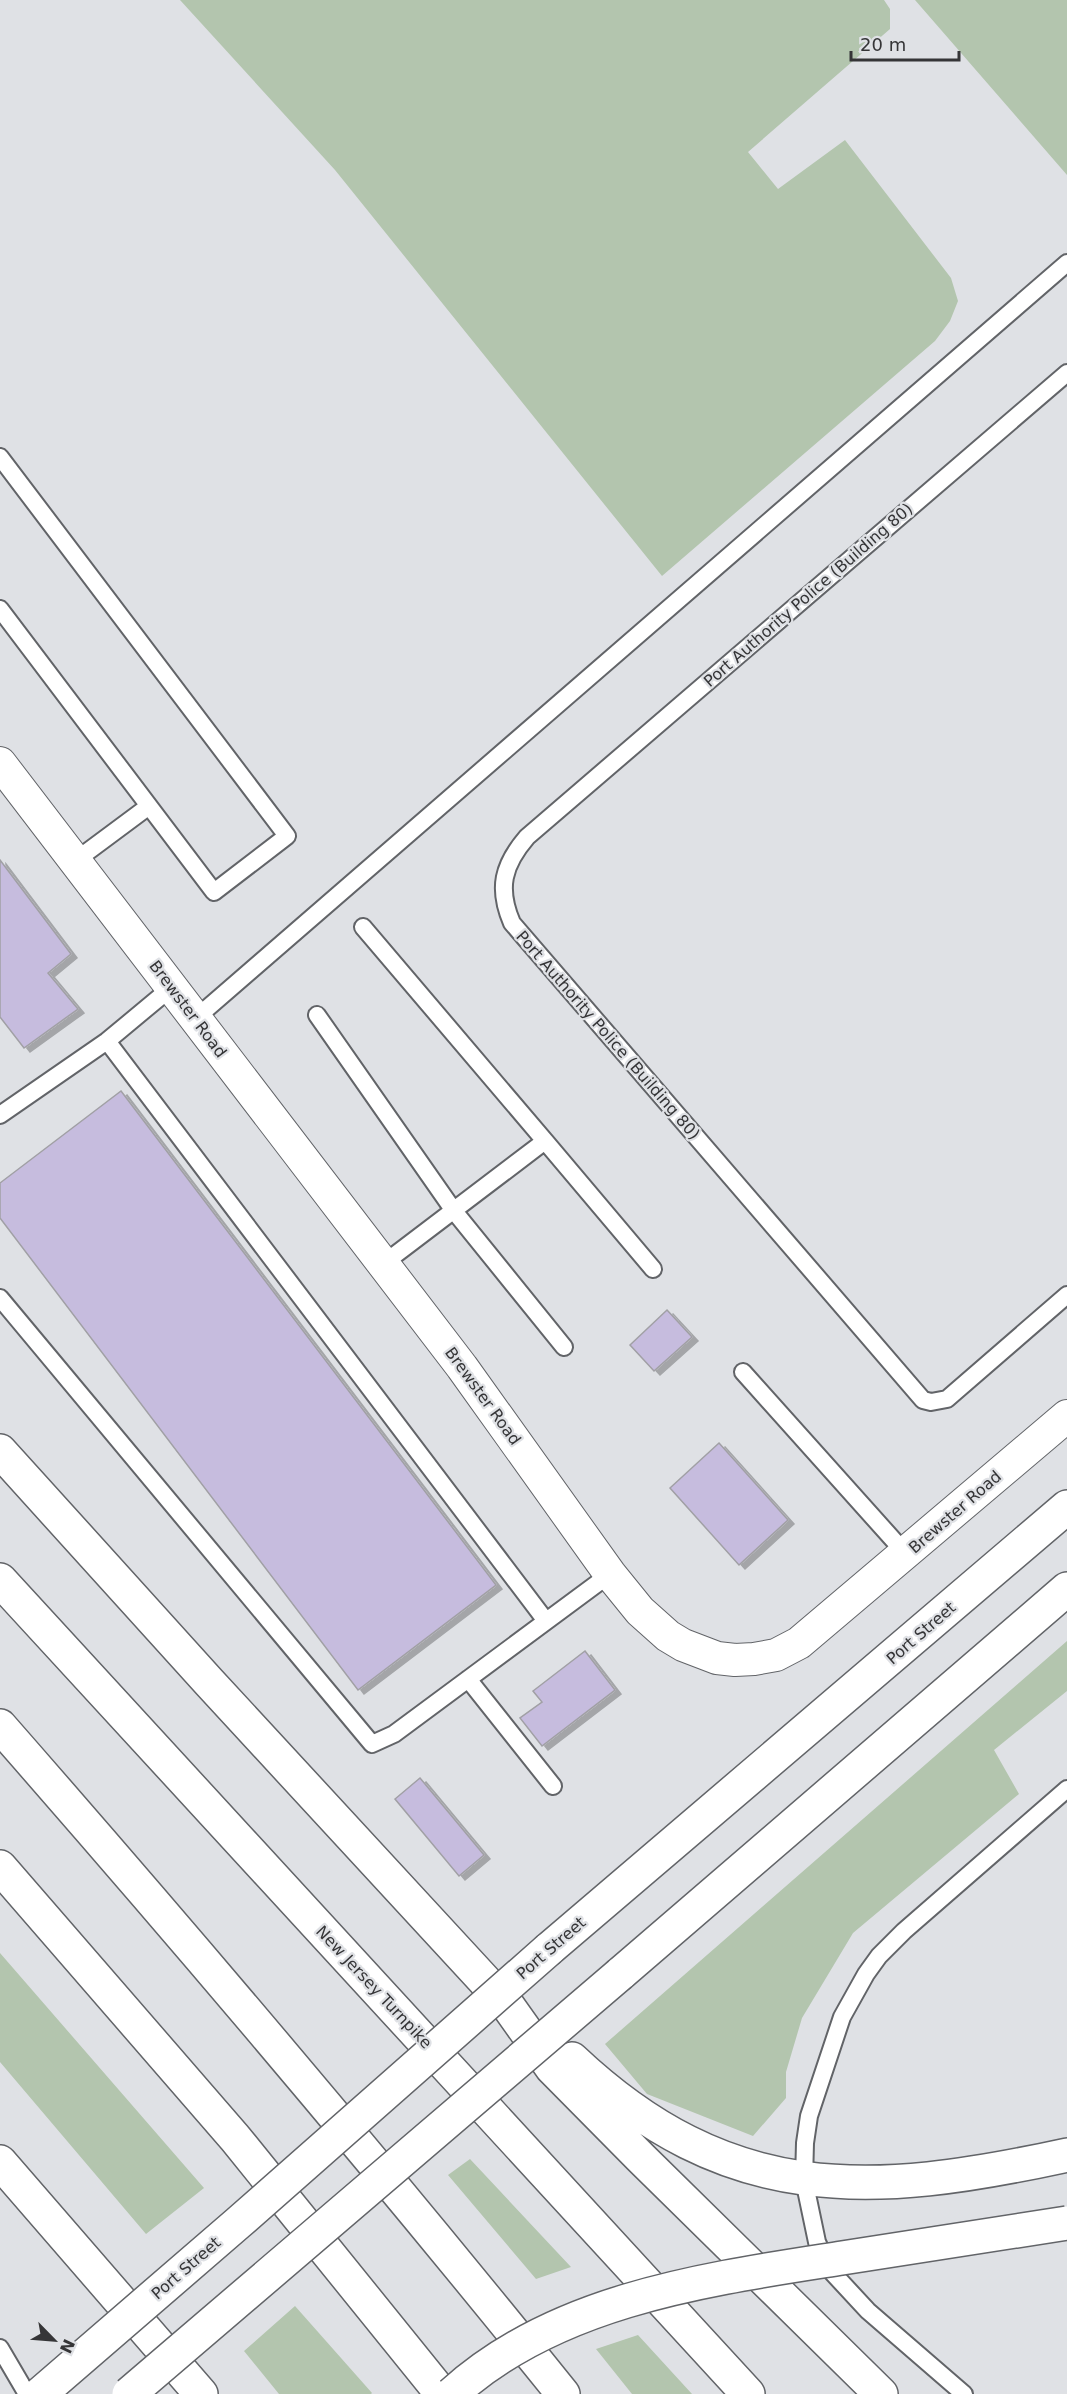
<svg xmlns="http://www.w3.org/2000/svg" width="1067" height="2394" font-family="'DejaVu Sans',sans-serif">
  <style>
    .green { fill: #b3c5ae }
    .building { fill: #c6bcde; stroke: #a1a0a5; stroke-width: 1.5; filter: url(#shadow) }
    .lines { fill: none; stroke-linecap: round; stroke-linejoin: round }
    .service-casing { stroke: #626468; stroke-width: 20 }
    .minor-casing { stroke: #626468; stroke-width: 34 }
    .secondary-casing { stroke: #626468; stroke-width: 36 }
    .motorway-casing { stroke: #626468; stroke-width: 36 }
    .service { stroke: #fff; stroke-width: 16 }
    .minor { stroke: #fff; stroke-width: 32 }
    .secondary { stroke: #fff; stroke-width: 33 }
    .motorway { stroke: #fff; stroke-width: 33 }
    .secondary-bridge-casing { stroke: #626468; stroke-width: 36; stroke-linecap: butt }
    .motorway-bridge-casing { stroke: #626468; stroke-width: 36; stroke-linecap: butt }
    .secondary-bridge { stroke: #fff; stroke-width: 33 }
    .motorway-bridge { stroke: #fff; stroke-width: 33 }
    .labels { text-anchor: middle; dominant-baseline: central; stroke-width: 4.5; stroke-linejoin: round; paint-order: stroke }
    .street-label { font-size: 16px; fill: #353537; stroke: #dfe1e5 }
  </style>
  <defs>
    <filter id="shadow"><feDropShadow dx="6" dy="4" stdDeviation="0" flood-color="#0004"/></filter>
  </defs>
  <rect width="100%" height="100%" fill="#dfe1e5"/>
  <!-- green -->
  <path class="green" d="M 180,0 L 884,0 L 890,9 L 890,29 L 748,152 L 778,189 L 845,140 L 951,278 L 958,301 L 950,321 L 935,341 L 662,576 L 335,170 Z
    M 915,0 L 1067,0 L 1067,175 Z
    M 1067,1641 L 1067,1691 L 994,1750 L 1019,1794 L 853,1933 L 802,2018 L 786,2072 L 786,2098 L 753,2136 L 647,2094 L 605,2044 Z
    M 0,1953 L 204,2188 L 146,2234 L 0,2062 Z
    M 470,2159 L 571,2267 L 536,2279 L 448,2175 Z
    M 295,2306 L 372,2393 L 371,2394 L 279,2394 L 244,2351 Z
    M 638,2335 L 692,2394 L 632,2394 L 596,2349 Z"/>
  <!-- building -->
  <path class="building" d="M 0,860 L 71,954 L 48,973 L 78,1009 L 24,1048 L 0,1017 Z
    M 121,1091 L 496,1585 L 358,1690 L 0,1218 L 0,1183 Z
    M 667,1310 L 692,1337 L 654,1371 L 630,1345 Z
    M 719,1443 L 788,1520 L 739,1565 L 670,1488 Z
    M 585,1651 L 615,1690 L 542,1746 L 520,1718 L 542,1702 L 533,1691 Z
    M 420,1778 L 484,1855 L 459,1876 L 395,1799 Z"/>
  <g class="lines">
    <defs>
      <path id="service" d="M 1067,373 L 527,837 C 503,865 497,888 512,923 L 923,1400 L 931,1402 L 947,1399 L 1067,1295
        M 0,457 L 287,836 L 214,892 L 0,609
        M 75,861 L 149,806
        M 363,927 L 545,1141 L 383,1264
        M 317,1015 L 454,1211 L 564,1347
        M 196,1018 L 1067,263
        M 107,1041 L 546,1621
        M 0,1115 L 107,1041 L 172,987
        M 545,1141 L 653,1269
        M 0,1298 L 372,1744 L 394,1734 L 610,1574
        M 743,1372 L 906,1554
        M 468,1679 L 553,1786
        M 0,2348 L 27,2394
        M 964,2394 L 868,2311 L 830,2270 L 817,2242 L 804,2180 L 805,2143 L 809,2116 L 842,2017 L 866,1974 L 879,1956 L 904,1931 L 1067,1789"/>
      <path id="minor" d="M 0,763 L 462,1367 L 610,1574 L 640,1611 L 668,1636 L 683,1645 L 717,1658 L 735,1660 L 754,1659 L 776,1655 L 799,1643 L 1067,1416"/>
      <path id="secondary" d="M 549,1949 L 1067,1507
        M 620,1974 L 1067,1589"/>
      <path id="motorway" d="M 0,1451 L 209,1682 L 508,2006 L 552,2068 L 641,2158 L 881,2394
        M 0,1580 L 748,2394
        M 0,1726 C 192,1945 380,2167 563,2394
        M 0,1867 L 235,2138 L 442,2394
        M 572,2059 C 728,2206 870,2198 1067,2155
        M 0,2162 L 201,2394"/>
    </defs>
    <!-- service casing -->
    <use href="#service" class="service-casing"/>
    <!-- minor casing -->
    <use href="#minor" class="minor-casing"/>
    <!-- secondary casing -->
    <use href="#secondary" class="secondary-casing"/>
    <!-- motorway casing -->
    <use href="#motorway" class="motorway-casing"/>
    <!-- service -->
    <use href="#service" class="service"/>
    <!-- minor -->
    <use href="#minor" class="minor"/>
    <!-- secondary -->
    <use href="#secondary" class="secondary"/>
    <!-- motorway -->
    <use href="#motorway" class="motorway"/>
    <defs>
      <path id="secondary-bridge" d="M 40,2394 L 238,2223 L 549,1949
        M 129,2394 L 620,1974"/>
      <path id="motorway-bridge" d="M 452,2394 C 556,2299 708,2279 842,2258 C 917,2247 992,2235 1067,2223"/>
    </defs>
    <!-- secondary-bridge casing -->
    <use href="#secondary-bridge" class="secondary-bridge-casing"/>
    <!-- motorway-bridge casing -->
    <use href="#motorway-bridge" class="motorway-bridge-casing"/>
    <!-- secondary-bridge -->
    <use href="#secondary-bridge" class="secondary-bridge"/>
    <!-- motorway-bridge -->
    <use href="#motorway-bridge" class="motorway-bridge"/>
  </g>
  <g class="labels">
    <!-- street labels -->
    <g class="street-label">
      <text transform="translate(808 595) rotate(-41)">Port Authority Police (Building 80)</text>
      <text transform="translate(188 1009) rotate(53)">Brewster Road</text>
      <text transform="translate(608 1035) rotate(49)">Port Authority Police (Building 80)</text>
      <text transform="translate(483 1396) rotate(54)">Brewster Road</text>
      <text transform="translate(955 1512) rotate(-41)">Brewster Road</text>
      <text transform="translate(921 1633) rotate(-41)">Port Street</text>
      <text transform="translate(551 1948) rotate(-41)">Port Street</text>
      <text transform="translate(374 1987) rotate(47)">New Jersey Turnpike</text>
      <text transform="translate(186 2268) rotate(-41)">Port Street</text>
    </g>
  </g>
  <!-- north arrow -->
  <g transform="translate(54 2340) rotate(115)" stroke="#dfe1e5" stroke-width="4.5" paint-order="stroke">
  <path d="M0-4.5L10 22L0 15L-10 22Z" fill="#353537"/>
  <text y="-9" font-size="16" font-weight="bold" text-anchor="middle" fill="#353537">N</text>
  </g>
  <!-- scale -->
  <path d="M851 51v9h108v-9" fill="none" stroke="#353537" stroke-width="3"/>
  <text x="860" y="51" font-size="18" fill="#353537" stroke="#dfe1e5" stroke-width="4.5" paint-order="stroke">20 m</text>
</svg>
